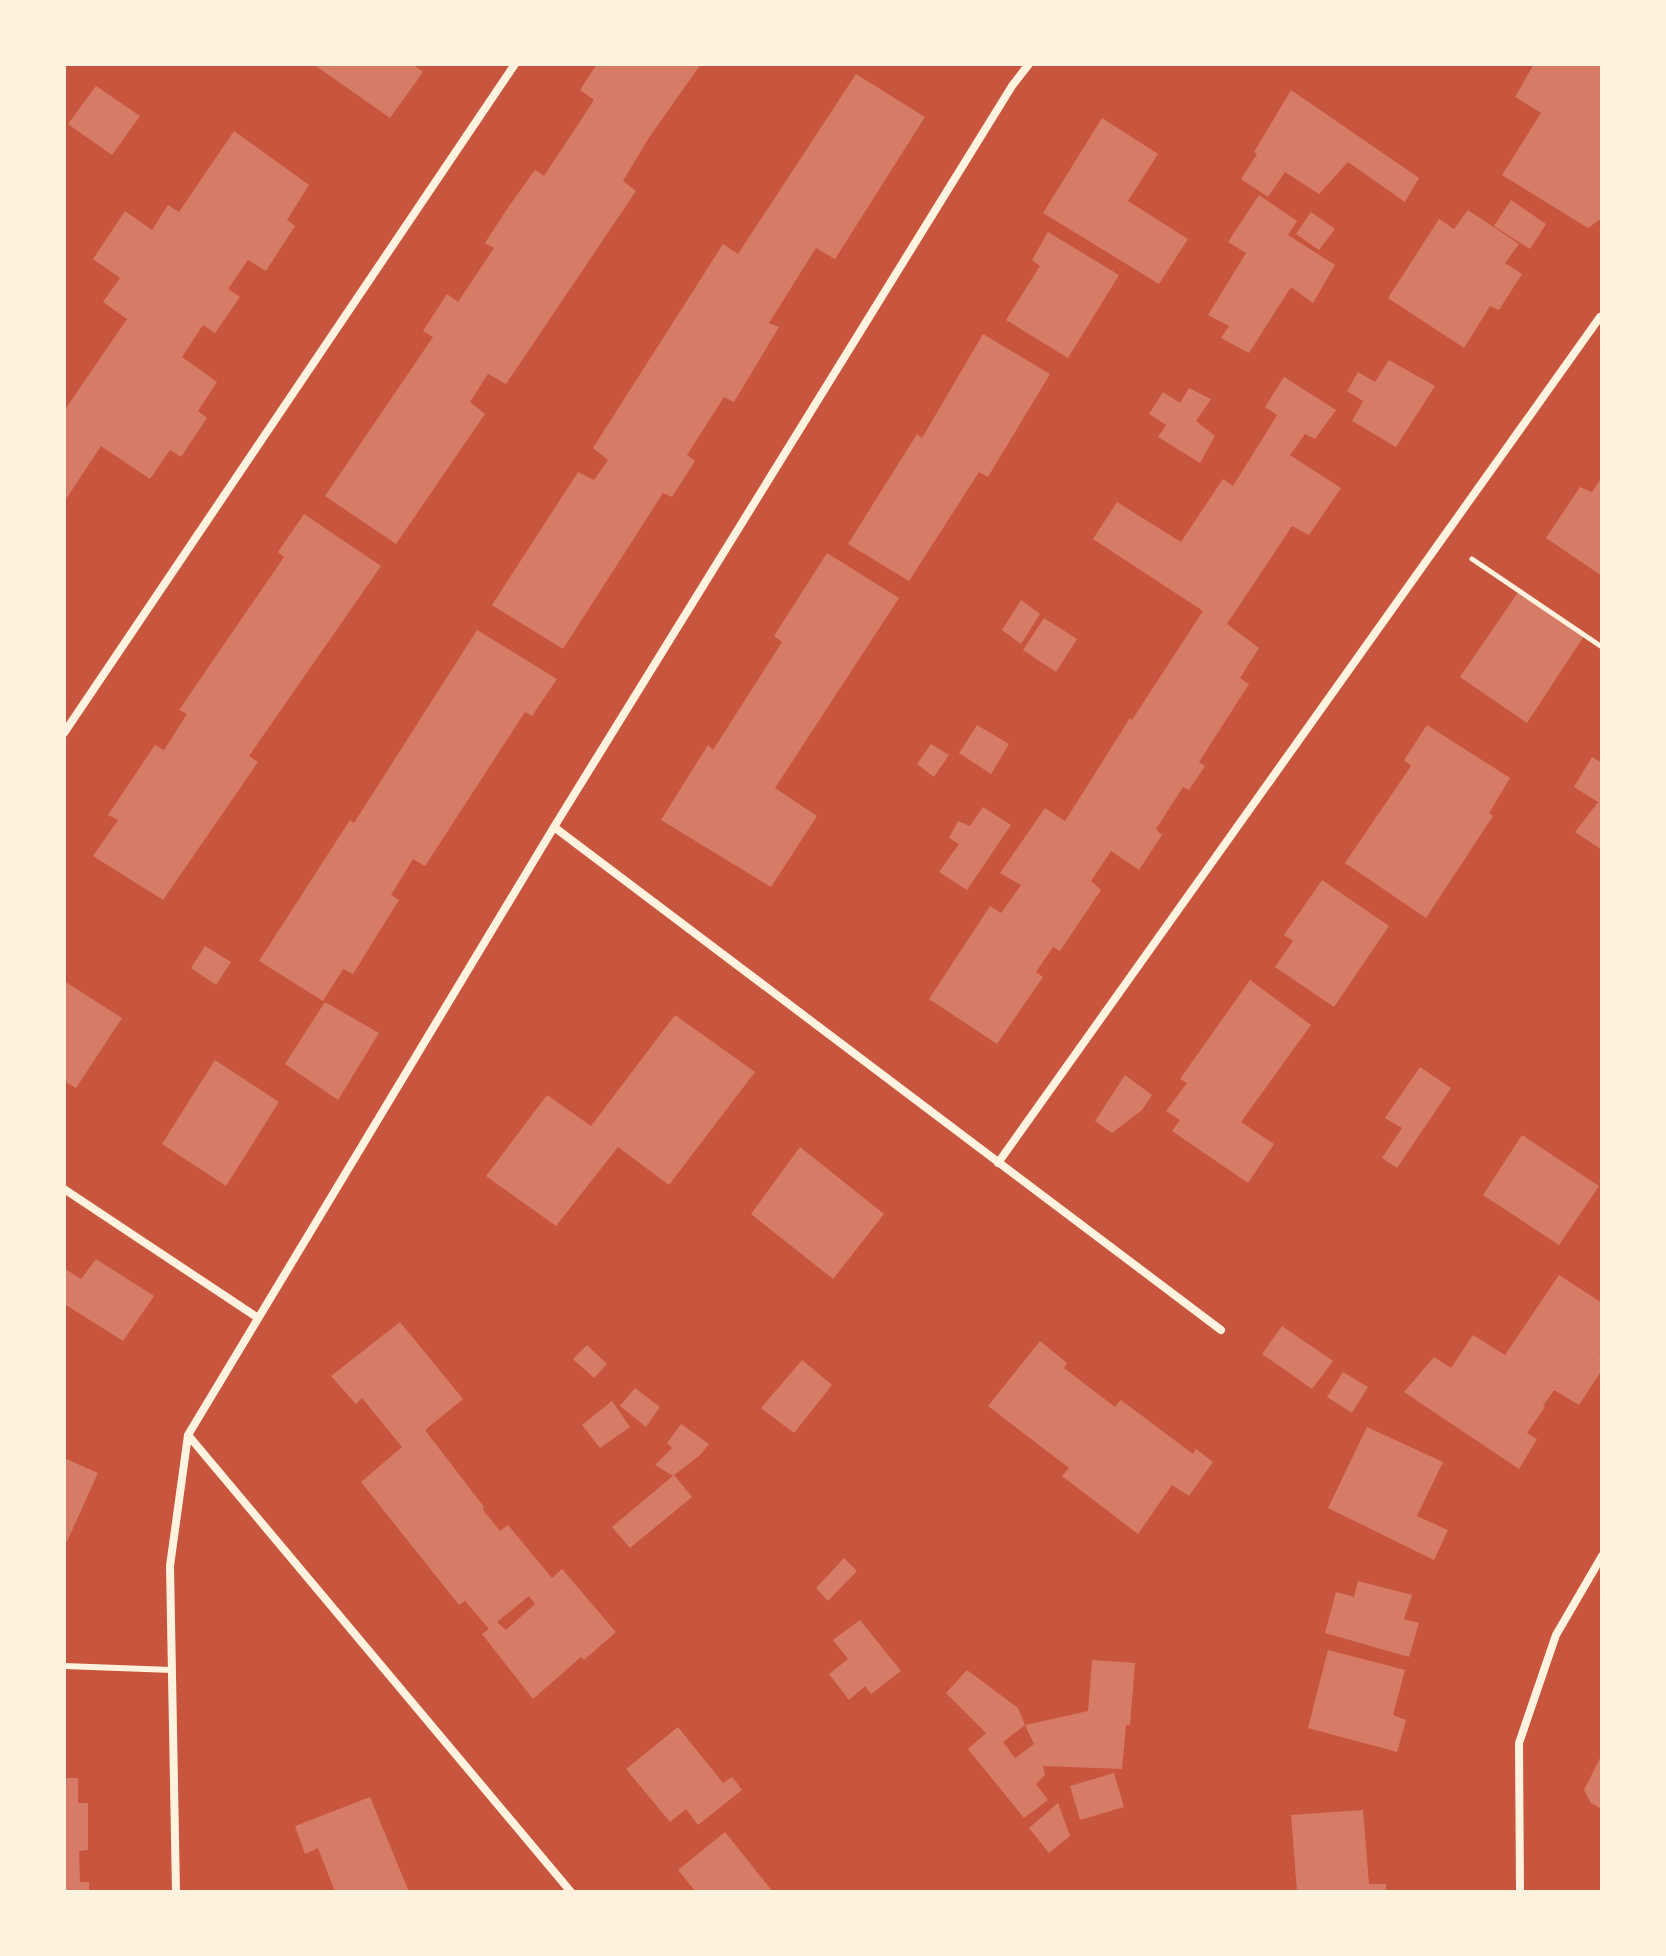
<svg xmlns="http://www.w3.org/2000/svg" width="1666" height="1956" font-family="Figtree,sans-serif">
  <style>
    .building { fill: #d67c66; fill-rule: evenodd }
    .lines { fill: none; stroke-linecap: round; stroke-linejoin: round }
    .path { stroke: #fff3e0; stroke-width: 5 }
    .service { stroke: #fff3e0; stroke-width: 6 }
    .minor { stroke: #fff3e0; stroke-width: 8 }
  </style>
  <rect width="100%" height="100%" fill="#c8553d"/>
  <!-- building -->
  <path class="building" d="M 313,64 L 412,64 L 423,72 L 390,118 Z
    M 597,64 L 701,64 L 648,139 L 623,181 L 636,191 L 506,384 L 488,374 L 470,402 L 485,414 L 396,544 L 325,496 L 433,337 L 423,331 L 447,294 L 458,302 L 494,248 L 485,243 L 507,209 L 535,170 L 544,176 L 594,100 L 580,90 Z
    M 1534,64 L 1602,64 L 1602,218 L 1588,228 L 1502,175 L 1541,113 L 1515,97 Z
    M 856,74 L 925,117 L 835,259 L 816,248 L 769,323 L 779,327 L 734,402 L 724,397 L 687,455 L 695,461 L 672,497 L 663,493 L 563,649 L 492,605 L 578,472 L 594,480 L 608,460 L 593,448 L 723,244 L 738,254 Z
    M 96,86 L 140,116 L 112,155 L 68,124 Z
    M 1291,90 L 1419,178 L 1405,202 L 1348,162 L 1319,194 L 1285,172 L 1268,197 L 1241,179 L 1257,154 L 1254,152 Z
    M 1102,118 L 1158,154 L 1128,201 L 1188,239 L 1159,284 L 1043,213 Z
    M 234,131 L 309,185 L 287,220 L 295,226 L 266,271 L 248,260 L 228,289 L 240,297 L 215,333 L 203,325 L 182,357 L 217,382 L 198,411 L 207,418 L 181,457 L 170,450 L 150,479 L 101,446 L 64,502 L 64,411 L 127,319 L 103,302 L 120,278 L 93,259 L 125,211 L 152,230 L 168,205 L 179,212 Z
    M 1259,195 L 1297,221 L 1288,235 L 1335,265 L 1313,303 L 1291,287 L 1249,353 L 1221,338 L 1229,326 L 1208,315 L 1246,253 L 1228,242 Z
    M 1511,200 L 1546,224 L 1530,249 L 1494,226 Z
    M 1468,210 L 1519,244 L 1505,263 L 1522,274 L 1499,310 L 1490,306 L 1464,348 L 1388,298 L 1439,219 L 1454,229 Z
    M 1311,212 L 1335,229 L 1319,250 L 1296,234 Z
    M 1048,232 L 1119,275 L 1068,358 L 1006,320 L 1040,266 L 1032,260 Z
    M 983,334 L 1050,374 L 988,477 L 979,472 L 909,581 L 848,544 L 917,434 L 922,438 Z
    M 1389,360 L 1435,386 L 1396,447 L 1352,421 L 1363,401 L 1347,391 L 1358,372 L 1375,382 Z
    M 1284,377 L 1336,410 L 1315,439 L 1305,434 L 1290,455 L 1341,488 L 1309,535 L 1292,526 L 1227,624 L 1259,648 L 1240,678 L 1249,684 L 1199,762 L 1205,766 L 1189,790 L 1183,787 L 1156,829 L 1162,835 L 1139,870 L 1111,851 L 1091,881 L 1101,890 L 1060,951 L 1053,947 L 1036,972 L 1043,977 L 997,1044 L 929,999 L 990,906 L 1001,913 L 1021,885 L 1000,873 L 1045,808 L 1065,821 L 1130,718 L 1132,720 L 1203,611 L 1093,539 L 1117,502 L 1181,542 L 1223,479 L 1233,486 L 1263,438 L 1277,415 L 1265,407 Z
    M 1189,388 L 1211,399 L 1196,421 L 1215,436 L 1200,463 L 1158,437 L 1166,425 L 1149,414 L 1163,392 L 1180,403 Z
    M 1602,477 L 1602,576 L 1546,538 L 1580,487 L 1592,492 Z
    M 304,514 L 381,566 L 249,756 L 258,762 L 163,900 L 93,856 L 118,820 L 108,815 L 155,745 L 164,750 L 187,714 L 179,710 L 284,557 L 278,552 Z
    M 827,553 L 899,598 L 775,788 L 817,816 L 771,887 L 661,820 L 708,745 L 713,750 L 782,642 L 774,636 Z
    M 1519,591 L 1584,636 L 1527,723 L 1460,677 Z
    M 1021,600 L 1040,614 L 1021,644 L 1002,630 Z
    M 1044,618 L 1077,639 L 1056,672 L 1023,650 Z
    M 477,630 L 557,679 L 532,716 L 525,712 L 425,866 L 413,859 L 391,895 L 399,900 L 353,974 L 343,969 L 323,1001 L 259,961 L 350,820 L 354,823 Z
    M 977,725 L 1009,744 L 991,774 L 959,753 Z
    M 1427,725 L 1510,778 L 1489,813 L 1493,816 L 1426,918 L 1345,863 L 1411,766 L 1404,760 Z
    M 931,744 L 949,755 L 934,777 L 917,764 Z
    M 1592,757 L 1602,763 L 1602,850 L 1575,832 L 1598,802 L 1574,787 Z
    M 983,807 L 1011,825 L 967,890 L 939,872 L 959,844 L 949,838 L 958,821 L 970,826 Z
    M 1322,880 L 1389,926 L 1334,1007 L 1275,967 L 1293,941 L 1284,935 Z
    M 205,946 L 231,962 L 216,985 L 191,968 Z
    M 1250,980 L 1311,1025 L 1241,1122 L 1274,1144 L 1248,1183 L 1172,1131 L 1180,1120 L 1166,1111 L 1187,1083 L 1180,1079 Z
    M 64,981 L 122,1018 L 76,1088 L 64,1081 Z
    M 325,1002 L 379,1033 L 338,1100 L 285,1064 Z
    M 675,1015 L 755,1072 L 669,1185 L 618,1147 L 556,1226 L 486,1176 L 547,1095 L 591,1126 Z
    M 215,1060 L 279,1102 L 226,1186 L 162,1144 Z
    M 1420,1067 L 1451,1088 L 1397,1168 L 1382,1158 L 1402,1128 L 1385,1118 Z
    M 1125,1075 L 1152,1095 L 1142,1110 L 1112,1133 L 1095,1121 Z
    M 1522,1135 L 1599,1186 L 1559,1245 L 1483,1195 Z
    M 800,1147 L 884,1214 L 833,1279 L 751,1214 Z
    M 96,1259 L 154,1296 L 123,1341 L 66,1305 L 64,1308 L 64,1268 L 81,1279 Z
    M 1559,1275 L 1602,1303 L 1602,1349 L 1599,1353 L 1602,1355 L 1602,1370 L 1579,1405 L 1554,1390 L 1543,1406 L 1545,1407 L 1527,1433 L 1537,1439 L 1519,1469 L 1404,1392 L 1434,1357 L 1451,1368 L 1473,1335 L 1505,1355 Z
    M 400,1322 L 463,1399 L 425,1430 L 484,1507 L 483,1510 L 500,1531 L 508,1525 L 552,1578 L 562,1569 L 616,1632 L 584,1660 L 581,1657 L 533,1699 L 482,1634 L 489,1629 L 465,1601 L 459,1605 L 361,1482 L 402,1447 L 362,1398 L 356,1404 L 331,1376 ZM 529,1596 L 535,1604 L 506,1630 L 497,1622 Z
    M 1282,1326 L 1333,1361 L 1312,1389 L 1262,1354 Z
    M 1040,1341 L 1067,1363 L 1064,1368 L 1115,1407 L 1121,1400 L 1193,1454 L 1196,1449 L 1213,1462 L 1189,1496 L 1172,1485 L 1138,1534 L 1062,1476 L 1069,1468 L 988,1406 Z
    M 587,1345 L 607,1364 L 594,1378 L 573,1359 Z
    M 802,1360 L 832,1385 L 794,1433 L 761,1408 Z
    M 1343,1372 L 1368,1387 L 1352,1413 L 1327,1397 Z
    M 635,1388 L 660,1407 L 646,1427 L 620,1406 Z
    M 612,1401 L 630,1427 L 600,1448 L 582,1425 Z
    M 681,1424 L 709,1444 L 700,1455 L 673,1476 L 655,1465 L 672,1448 L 667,1443 Z
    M 1367,1427 L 1443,1462 L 1417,1516 L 1448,1530 L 1434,1560 L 1328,1508 Z
    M 64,1458 L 98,1473 L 64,1548 Z
    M 674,1475 L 692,1497 L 630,1548 L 612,1527 Z
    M 844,1558 L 857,1571 L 828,1601 L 816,1588 Z
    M 1358,1581 L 1412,1595 L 1404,1619 L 1419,1623 L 1409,1657 L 1325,1633 L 1336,1592 L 1354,1597 Z
    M 860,1620 L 901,1671 L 871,1694 L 865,1686 L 849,1700 L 829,1674 L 848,1659 L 833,1640 Z
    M 1328,1650 L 1405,1670 L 1393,1715 L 1406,1720 L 1397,1752 L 1308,1728 Z
    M 1092,1660 L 1135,1663 L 1130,1725 L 1126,1725 L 1122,1769 L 1043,1766 L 1045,1775 L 1036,1784 L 1048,1800 L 1024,1818 L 968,1749 L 986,1733 L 946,1693 L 967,1670 L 1018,1708 L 1025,1725 L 1088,1711 ZM 1025,1725 L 1034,1744 L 1015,1758 L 1003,1742 Z
    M 678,1727 L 723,1783 L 732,1777 L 742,1790 L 698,1825 L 686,1809 L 670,1822 L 626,1769 Z
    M 1602,1754 L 1602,1809 L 1591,1803 L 1584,1790 Z
    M 1114,1773 L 1124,1807 L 1080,1820 L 1070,1786 Z
    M 64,1778 L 78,1778 L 78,1803 L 88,1803 L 88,1850 L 79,1851 L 80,1882 L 89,1882 L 89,1892 L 64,1892 Z
    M 370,1797 L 409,1892 L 335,1892 L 318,1848 L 305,1854 L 295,1826 Z
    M 1058,1803 L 1070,1836 L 1049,1853 L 1029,1828 Z
    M 1363,1810 L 1369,1884 L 1386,1884 L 1386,1892 L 1297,1892 L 1291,1815 Z
    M 725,1832 L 773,1892 L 696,1892 L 678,1870 Z"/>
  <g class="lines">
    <!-- path -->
    <path class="path" d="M 1472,559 L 1602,647"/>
    <!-- service -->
    <path class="service" d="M 64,1666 L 172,1670"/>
    <!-- minor -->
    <path class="minor" d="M 64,733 L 515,64
      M 554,827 L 1221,1330
      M 998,1163 L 1600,317
      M 64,1189 L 258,1318
      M 188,1435 L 571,1892
      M 176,1892 L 170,1566 L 188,1435 L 554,827 L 1012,86 L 1029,64
      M 1520,1892 L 1519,1743 L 1556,1635 L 1602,1556"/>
  </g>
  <!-- border -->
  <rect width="1666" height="1956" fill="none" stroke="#fff3e0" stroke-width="132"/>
</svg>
